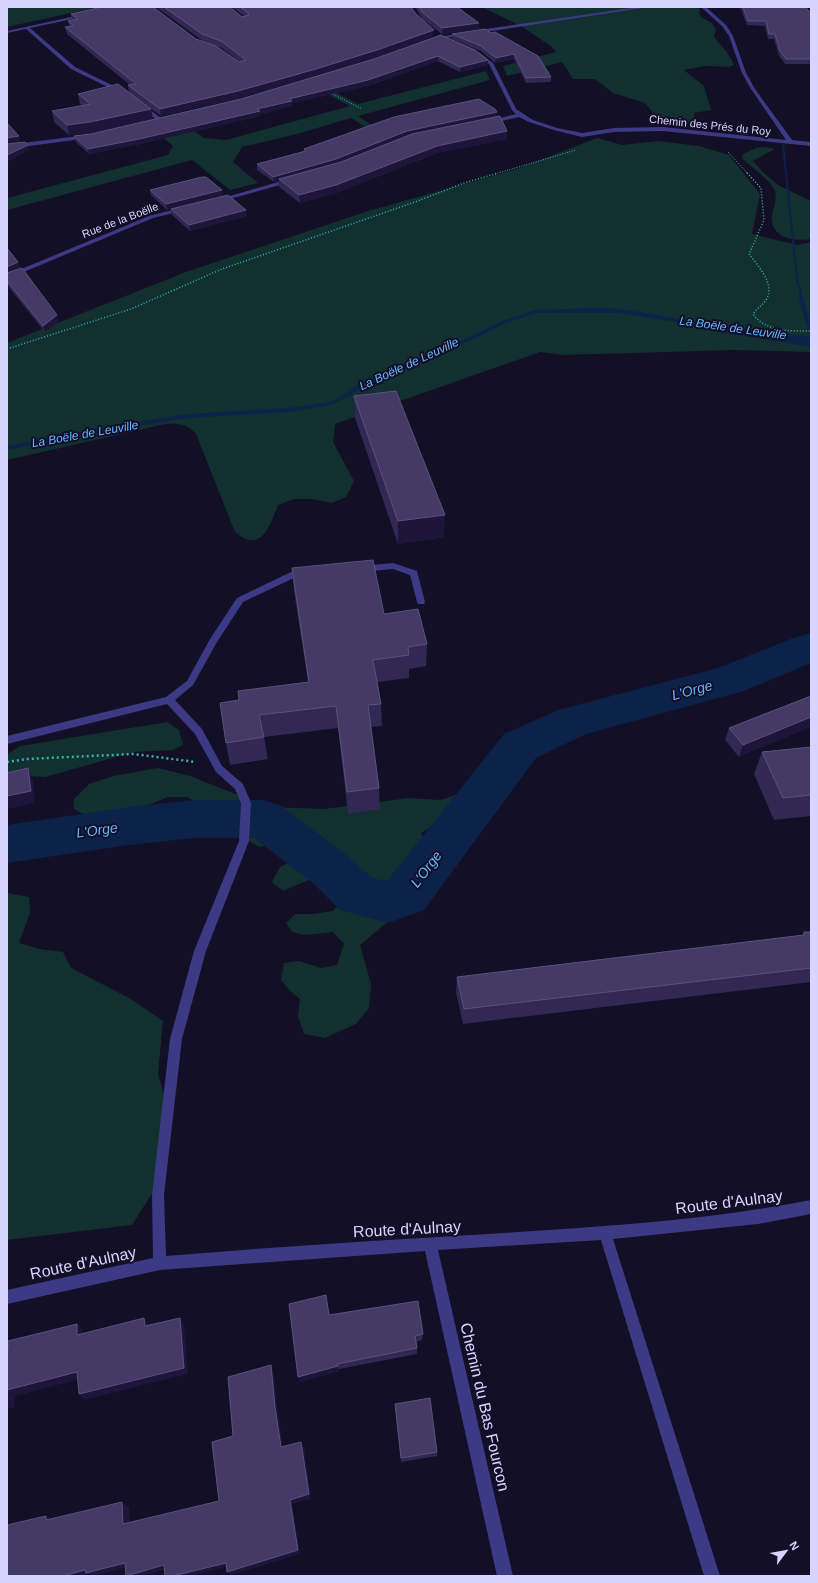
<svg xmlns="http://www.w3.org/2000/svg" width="818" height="1583" font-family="Arial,sans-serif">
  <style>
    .green { fill: #12302f }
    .water { fill: #0c2248 }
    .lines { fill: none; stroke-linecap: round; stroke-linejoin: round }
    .stream { fill: #0c2248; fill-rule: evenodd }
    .river { fill: #0c2248; fill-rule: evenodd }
    .path-far2 { stroke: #2fb8b0; stroke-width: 1; stroke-dasharray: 1 1.5; stroke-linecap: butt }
    .path-far1 { stroke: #2fb8b0; stroke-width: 1.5; stroke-dasharray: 1 2; stroke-linecap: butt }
    .path { stroke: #2fb8b0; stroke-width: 2.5; stroke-dasharray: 2 3; stroke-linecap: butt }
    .minor { fill: #3d3a85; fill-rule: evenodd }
    .wall { fill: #312854 }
    .shaded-wall { fill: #1d163a }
    .building { fill: #433a66; stroke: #5a527e }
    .labels { text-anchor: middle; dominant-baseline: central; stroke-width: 4; stroke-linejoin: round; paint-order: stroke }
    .far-street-label { font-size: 11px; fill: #d9d4ff; stroke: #130f26 }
    .far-water-label { font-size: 12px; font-style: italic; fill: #62b6ff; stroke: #130f26 }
    .water-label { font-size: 14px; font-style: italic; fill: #62b6ff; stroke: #130f26 }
    .near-street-label { font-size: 16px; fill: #d9d4ff; stroke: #130f26 }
  </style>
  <rect width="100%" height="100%" fill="#130f26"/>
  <!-- green -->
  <path class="green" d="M 7,7 L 98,7 L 7,27 Z
    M 482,7 L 695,7 L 700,9 L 699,13 L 701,17 L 712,23 L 716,30 L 714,36 C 721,48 729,51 734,65 L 729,67 L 705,66 L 684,70 L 704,86 L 711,110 L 694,113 L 695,119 L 691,124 L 659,121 L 645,103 L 613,93 L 595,79 L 573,79 L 562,62 L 507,76 L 503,66 L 556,52 L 552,47 L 521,26 Z
    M 486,71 L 490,80 L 358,116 L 393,139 L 388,141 L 351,118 L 297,134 L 242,147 L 233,162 L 258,183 L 230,190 L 192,160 L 7,210 L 7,198 L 168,155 L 173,146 L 154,130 L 184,123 L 204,138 L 226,140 L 350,106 L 310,85 L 317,83 L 358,104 Z
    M 597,138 L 622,145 L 658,141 L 699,146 L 729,155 L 760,194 L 752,234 L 797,245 L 811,242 L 811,352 L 735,350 L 563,355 L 540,352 L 335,424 L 333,442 L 354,481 L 346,497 L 332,503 L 312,499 L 294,499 L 278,505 C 270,526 261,554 235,532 L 196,434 C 188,424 177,423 165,424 L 7,460 L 7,343 L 186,272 L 365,212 L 517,169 Z
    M 765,147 L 775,149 L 753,161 L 764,173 L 778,185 L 811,201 L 811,239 C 798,241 775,240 772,222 C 770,213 778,201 775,191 C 771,181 750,166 742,158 L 743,154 L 756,148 Z
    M 167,722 L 179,730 L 183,745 L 172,750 L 134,752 L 45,777 L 7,775 L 8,754 L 20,746 Z
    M 158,768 L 190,776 L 269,807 L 324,809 L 409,798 L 440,800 L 456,795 L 468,802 L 466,811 L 445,818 L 421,833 L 427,846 L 414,865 L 400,881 L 396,915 L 360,945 L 371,984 L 369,1008 L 356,1024 L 325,1038 L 304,1034 L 298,1016 L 300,999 L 290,991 L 281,980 L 284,963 L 299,961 L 321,968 L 337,965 L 344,944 L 333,932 L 306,935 L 292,932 L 286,923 L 295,914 L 313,914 L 333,911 L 341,901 L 335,889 L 318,876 L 283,891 L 272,882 L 280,867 L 297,858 L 315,855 L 323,848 L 319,839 L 302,836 L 260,847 L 250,842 L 243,828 L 224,820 L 187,797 L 168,797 L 139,809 L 92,819 L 74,809 L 74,799 L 89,784 L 113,776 Z
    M 7,893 L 29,897 L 30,913 L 19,943 L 40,949 L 63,952 L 71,968 L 131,999 L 163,1021 L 158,1074 L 167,1105 L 153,1192 L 132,1225 L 7,1240 Z"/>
  <!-- water -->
  <path class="water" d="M 782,144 L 784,144 L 798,279 L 811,328 L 811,339 L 799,300 L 800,297 L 796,279 Z
    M 704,325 L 811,341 L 811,347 L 702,329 L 701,328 Z"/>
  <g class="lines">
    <!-- stream -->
    <path class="stream" d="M 596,308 L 621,309 L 704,323 L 811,337 L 811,341 L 704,327 L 621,313 L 537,313 L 506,323 L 476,338 L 364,385 L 350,396 L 330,405 L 289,412 L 188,418 L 111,430 L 7,450 L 7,446 L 111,426 L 188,414 L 289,408 L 329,402 L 346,394 L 360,383 L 472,336 L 502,321 L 535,310 Z"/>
    <!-- river -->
    <path class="river" d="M 811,633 L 811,663 L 744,691 L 586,734 L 536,758 L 424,910 L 388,923 L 340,910 L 314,884 L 254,838 L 194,838 L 129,845 L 7,863 L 7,825 L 129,807 L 194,800 L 264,800 L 281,806 L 348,856 L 372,878 L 387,881 L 504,734 L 558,710 L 718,668 L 796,637 Z"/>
    <!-- path-far2 -->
    <path class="path-far2" d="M 331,93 L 362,109
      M 728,152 L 748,174
      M 495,174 L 576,150"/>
    <!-- path-far1 -->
    <path class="path-far1" d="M 747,173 L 761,188 L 764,220 L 749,254 C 758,266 776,284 766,300 C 763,305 757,308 753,314 C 766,332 790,331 811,331
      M 7,349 L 131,309 L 222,269 L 415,202 L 464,183 L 498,173"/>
    <!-- path -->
    <path class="path" d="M 7,762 L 27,759 L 133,754 L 196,762"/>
    <!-- minor -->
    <path class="minor" d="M 638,7 L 649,7 L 433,40 L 431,39 L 465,32 Z
      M 701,7 L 706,7 L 726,25 L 733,36 L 746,73 L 755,89 L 792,140 L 811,142 L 811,146 L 663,131 L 614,132 L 582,137 L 554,130 L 529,122 L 519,117 L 489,124 L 486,122 L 516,114 L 512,110 L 489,64 L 476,54 L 478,52 L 493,63 L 516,109 L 533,120 L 557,128 L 582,133 L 614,128 L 663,127 L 786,140 L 751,89 L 742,73 L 729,36 L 722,26 Z
      M 85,14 L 87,16 L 30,28 L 75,67 L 124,91 L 124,93 L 120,93 L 71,69 L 26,29 L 7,33 L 7,31 Z
      M 140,105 L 144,105 L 162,119 L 162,121 L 158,121 L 140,107 Z
      M 87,135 L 89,136 L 89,138 L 7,149 L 7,145 Z
      M 292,178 L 294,179 L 294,181 L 219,202 L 216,200 Z
      M 184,207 L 186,208 L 186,210 L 153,218 L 7,279 L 7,275 L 149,216 Z
      M 393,563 L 417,571 L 425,602 L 424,604 L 418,604 L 417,602 L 410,575 L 393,569 L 361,572 L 357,569 L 361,566 Z
      M 305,570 L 309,573 L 308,575 L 296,577 L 243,602 L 217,642 L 193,685 L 175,700 L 202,729 L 222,766 L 243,784 L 251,803 L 249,841 L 206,951 L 182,1039 L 164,1195 L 166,1256 C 274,1247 381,1240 488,1234 C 596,1227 704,1221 811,1200 L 811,1214 L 758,1224 L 613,1239 L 720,1576 L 704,1576 L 601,1240 L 438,1250 L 513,1576 L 497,1576 L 425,1251 L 160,1270 L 7,1304 L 7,1290 L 153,1258 L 152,1195 L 170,1039 L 194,951 L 239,841 L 241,803 L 235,789 L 216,772 L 195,734 L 167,704 L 7,744 L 7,736 L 166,697 L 187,681 L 210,639 L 237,598 L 291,572 Z"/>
  </g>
  <!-- wall -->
  <path class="wall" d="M 156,7 L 230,7 L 242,17 L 244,16 L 232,7 L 411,7 L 416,14 L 433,36 L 377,57 L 317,76 L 239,98 L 161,116 L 129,92 L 128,85 L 130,85 L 67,34 L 65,27 L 69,26 L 68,21 L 72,21 L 71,14 L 196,39 L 239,62 L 240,62 L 222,48 L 203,41 Z
    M 415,7 L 457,7 L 479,29 L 442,34 L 422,19 Z
    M 740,7 L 805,7 L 811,13 L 811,64 L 785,64 L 779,56 L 774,39 L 768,39 L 765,26 L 747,25 Z
    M 485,29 L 551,77 L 551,82 L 526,83 L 514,59 L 495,63 L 481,51 L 452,39 L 452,34 Z
    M 441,35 L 488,60 L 488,65 L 460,72 L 438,61 L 368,86 L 292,103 L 292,106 L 260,114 L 260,116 L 140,144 L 89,154 L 76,142 L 74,136 L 91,134 L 241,99 L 374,59 Z
    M 78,94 L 153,119 L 92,133 L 69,135 L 54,122 L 52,111 L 83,106 L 80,104 Z
    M 497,116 L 507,139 L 437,153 L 336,193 L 300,203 L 279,187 L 279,181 L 274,182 L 257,170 L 257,164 L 304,151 L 304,149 Z
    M 150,190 L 223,196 L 167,210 L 151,195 Z
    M 171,209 L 247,216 L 190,231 L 172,215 Z
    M 7,248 L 20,268 L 11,272 L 59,321 L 45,332 L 7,285 Z
    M 354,396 L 444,537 L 398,544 L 355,418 Z
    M 292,568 L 384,614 L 427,644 L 426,666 L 409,669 L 409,678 L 377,682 L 381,704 L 382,726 L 371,727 L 379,788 L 380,809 L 348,814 L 338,728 L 264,737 L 268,759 L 230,765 L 226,743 L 239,700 L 308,682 L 294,591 Z
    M 811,696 L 739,757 L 725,740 L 729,728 Z
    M 811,747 L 811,816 L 774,820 L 754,774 L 762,752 Z
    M 804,932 L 811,932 L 811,982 L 463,1024 L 456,992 L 457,977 L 803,935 Z
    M 326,1295 L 329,1315 L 423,1334 L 422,1340 L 416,1342 L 417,1348 L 417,1354 L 339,1369 L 339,1371 L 300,1382 Z
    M 395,1404 L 437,1452 L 437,1456 L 401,1462 Z"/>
  <!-- shaded-wall -->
  <path class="shaded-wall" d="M 479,23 L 479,29 L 442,34 L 442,28 Z
    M 434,30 L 433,36 L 377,57 L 317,76 L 239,98 L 161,116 L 160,109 Z
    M 514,54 L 514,59 L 495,63 L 496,58 Z
    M 438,56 L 438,61 L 368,86 L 292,103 L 292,106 L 260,114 L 260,116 L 140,144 L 89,154 L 88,149 L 257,109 L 289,99 Z
    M 488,60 L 488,65 L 460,72 L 460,67 Z
    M 151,109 L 153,119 L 92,133 L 69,135 L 67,125 Z
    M 497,112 L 497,117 L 337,165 L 279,179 L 279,181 L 274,182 L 273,177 L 407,131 Z
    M 507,131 L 507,139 L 437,153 L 336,193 L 300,203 L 299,195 L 437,146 Z
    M 19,136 L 20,142 L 7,144 L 7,138 Z
    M 28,145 L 29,150 L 7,162 L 7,155 Z
    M 222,190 L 223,196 L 167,210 L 166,204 Z
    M 246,210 L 247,216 L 190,231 L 189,225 Z
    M 18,262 L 20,268 L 7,273 L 7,267 Z
    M 57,315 L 59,321 L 45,332 L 43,326 Z
    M 445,515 L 444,537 L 398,544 L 398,521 Z
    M 811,717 L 811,727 L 739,757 L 743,745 Z
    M 28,768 L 33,780 L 35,803 L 7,809 L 7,796 Z
    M 144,1318 L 149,1325 L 150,1333 L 145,1326 Z
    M 180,1318 L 184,1324 L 188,1374 L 85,1400 L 79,1394 Z
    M 77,1324 L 83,1330 L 83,1342 L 77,1335 Z
    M 271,1365 L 274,1373 L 278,1414 L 284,1452 L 281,1447 L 275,1407 Z
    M 338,1366 L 339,1371 L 300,1382 L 298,1377 Z
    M 77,1372 L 84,1378 L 15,1396 L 15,1407 L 7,1409 L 7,1390 Z
    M 301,1442 L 304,1447 L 311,1499 L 292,1504 L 300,1554 L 231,1575 L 227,1572 L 290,1500 Z
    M 122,1502 L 129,1507 L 130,1527 L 123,1524 Z
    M 46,1516 L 55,1520 L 46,1520 Z
    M 125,1563 L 132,1566 L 94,1576 L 89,1574 L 82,1576 L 63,1576 L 85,1570 Z
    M 226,1563 L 230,1566 L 189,1576 L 173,1576 Z
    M 164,1565 L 170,1568 L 141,1576 L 126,1576 Z"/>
  <!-- building -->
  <path class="building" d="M 102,7 L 153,7 L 196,39 L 216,46 L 239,62 L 246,60 L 221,41 L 202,34 L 164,7 L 230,7 L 242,17 L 249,15 L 248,13 L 240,7 L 411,7 L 416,14 L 434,30 L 377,50 L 316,69 L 238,91 L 160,109 L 128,85 L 136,84 L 65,27 L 74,26 L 68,21 L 78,19 L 71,14 Z
    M 419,7 L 457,7 L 479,23 L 442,28 L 422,12 Z
    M 743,7 L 805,7 L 811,13 L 811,59 L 786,59 L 780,51 L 775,34 L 769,34 L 766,21 L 748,21 Z
    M 485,29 L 491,33 L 495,32 L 538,56 L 551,77 L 526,78 L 514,54 L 496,58 L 481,46 L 452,34 Z
    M 441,35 L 475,50 L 488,60 L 460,67 L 438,56 L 368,80 L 289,99 L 292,101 L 257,109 L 260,111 L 139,139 L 88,149 L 74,136 L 91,134 L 241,99 L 374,59 Z
    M 118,84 L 151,109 L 90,122 L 67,125 L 52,111 L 91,104 L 78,94 Z
    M 479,99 L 495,109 L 497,112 L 407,131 L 336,159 L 273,177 L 257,164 L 306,151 L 304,149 L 394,117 Z
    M 500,116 L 507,131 L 437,146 L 336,185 L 299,195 L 279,179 L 341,162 L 412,134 Z
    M 7,123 L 19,136 L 7,138 Z
    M 25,142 L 28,145 L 7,155 L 7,144 Z
    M 202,177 L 206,177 L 222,190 L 166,204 L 150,190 Z
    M 228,195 L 246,210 L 189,225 L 171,209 Z
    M 7,248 L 18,262 L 7,267 Z
    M 22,268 L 57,315 L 43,326 L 7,281 L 7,273 Z
    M 396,391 L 445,515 L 398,521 L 354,396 Z
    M 373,560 L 384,614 L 418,609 L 427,644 L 408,647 L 409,655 L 373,660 L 381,704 L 368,705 L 379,788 L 347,792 L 336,706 L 259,715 L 264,737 L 226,743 L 220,703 L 239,700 L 238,691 L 309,682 L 292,568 Z
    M 811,696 L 811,717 L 743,745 L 729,728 Z
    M 811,747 L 811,795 L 783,798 L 762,752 Z
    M 28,768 L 31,791 L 7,796 L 7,773 Z
    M 804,932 L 811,932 L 811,968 L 464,1009 L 457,977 L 804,935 Z
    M 326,1295 L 329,1315 L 418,1301 L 423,1334 L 415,1336 L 417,1348 L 337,1364 L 338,1366 L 298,1377 L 289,1304 Z
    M 144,1318 L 145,1326 L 180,1318 L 184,1368 L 79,1394 L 77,1372 L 7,1390 L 7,1402 L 7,1350 L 8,1350 L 8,1341 L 77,1324 L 77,1335 Z
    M 271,1365 L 275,1407 L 281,1447 L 301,1442 L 309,1494 L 290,1500 L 298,1550 L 227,1572 L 226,1563 L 173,1576 L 165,1576 L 164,1565 L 126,1576 L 125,1563 L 86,1573 L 85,1570 L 63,1576 L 7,1576 L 7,1525 L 46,1516 L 46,1520 L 122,1502 L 123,1524 L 219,1501 L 212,1442 L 233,1436 L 228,1377 Z
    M 430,1398 L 437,1452 L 401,1458 L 395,1404 Z"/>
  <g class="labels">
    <!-- far-street labels -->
    <g class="far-street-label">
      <text transform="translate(710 125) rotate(6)">Chemin des Prés du Roy</text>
      <text transform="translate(120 220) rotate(-21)">Rue de la Boëlle</text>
    </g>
    <!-- far-water labels -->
    <g class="far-water-label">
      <text transform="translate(733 328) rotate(8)">La Boële de Leuville</text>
      <text transform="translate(409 364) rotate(-25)">La Boële de Leuville</text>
      <text transform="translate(85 434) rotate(-10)">La Boële de Leuville</text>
    </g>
    <!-- water labels -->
    <g class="water-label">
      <text transform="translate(692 690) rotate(-15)">L'Orge</text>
      <text transform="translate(97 830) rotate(-8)">L'Orge</text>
      <text transform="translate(426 869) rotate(-53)">L'Orge</text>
    </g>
    <!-- near-street labels -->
    <g class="near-street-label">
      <text transform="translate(729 1202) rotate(-7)">Route d'Aulnay</text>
      <text transform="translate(407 1229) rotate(-3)">Route d'Aulnay</text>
      <text transform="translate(83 1263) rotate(-12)">Route d'Aulnay</text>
      <text transform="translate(485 1407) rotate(77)">Chemin du Bas Fourcon</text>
    </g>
  </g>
  <!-- border -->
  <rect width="818" height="1583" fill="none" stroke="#d9d4ff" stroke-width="16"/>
  <!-- north arrow -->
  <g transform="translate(786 1551) rotate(58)" stroke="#130f26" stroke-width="3" paint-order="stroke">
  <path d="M0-3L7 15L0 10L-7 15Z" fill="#d9d4ff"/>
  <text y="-6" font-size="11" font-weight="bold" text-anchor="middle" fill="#d9d4ff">N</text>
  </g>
</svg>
